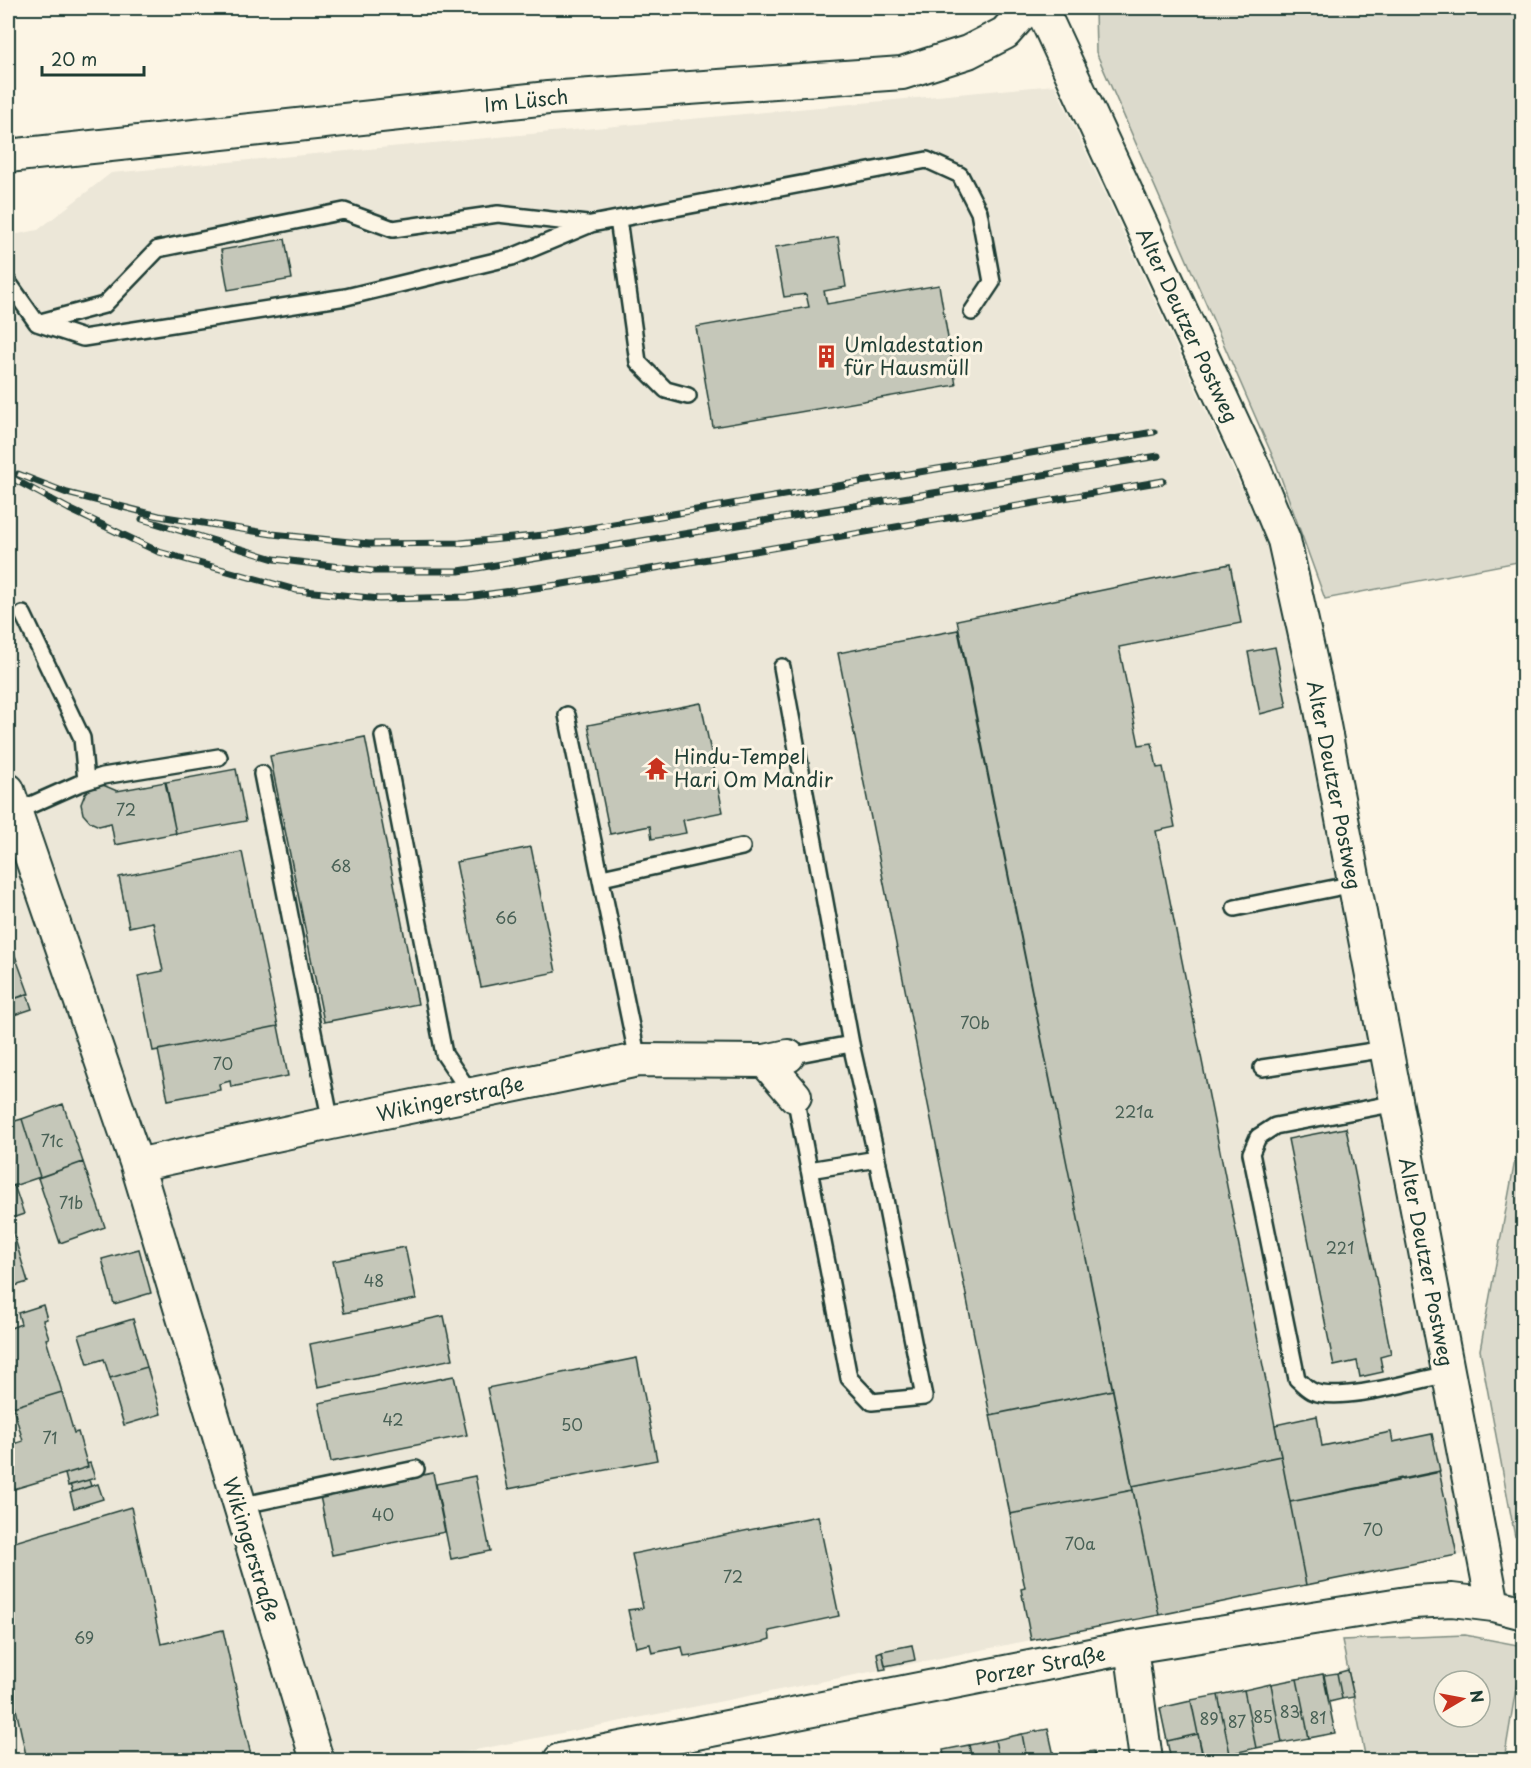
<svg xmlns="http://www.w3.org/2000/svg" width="1531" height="1768" font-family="'Playpen Sans',sans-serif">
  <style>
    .built { fill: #ece7d8 }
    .green { fill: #dcdacc; stroke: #7e8c80; stroke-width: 1.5; fill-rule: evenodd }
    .building { fill: #c5c7b9; stroke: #1f3d34; stroke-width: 1.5 }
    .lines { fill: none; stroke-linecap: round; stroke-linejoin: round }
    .service-casing { stroke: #1f3d34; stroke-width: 20 }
    .minor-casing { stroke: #1f3d34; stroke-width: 36 }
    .service { stroke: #fcf5e5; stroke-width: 15 }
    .minor { stroke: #fcf5e5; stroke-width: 32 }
    .rail-casing { stroke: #1f3d34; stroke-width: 7 }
    .rail { stroke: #fcf5e5; stroke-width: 4.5; stroke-dasharray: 14; stroke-linecap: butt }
    .labels { text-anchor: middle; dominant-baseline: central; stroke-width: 6; stroke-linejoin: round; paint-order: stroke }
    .number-label { font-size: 16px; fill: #486055 }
    .street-label { font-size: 20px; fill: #1f3d34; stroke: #fcf5e5 }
    .poi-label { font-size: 20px; fill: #1f3d34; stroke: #fcf5e5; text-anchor: start }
  </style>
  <rect width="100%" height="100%" fill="#fcf5e5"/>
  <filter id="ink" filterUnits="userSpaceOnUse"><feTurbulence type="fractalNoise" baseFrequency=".0167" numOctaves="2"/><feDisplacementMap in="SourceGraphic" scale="12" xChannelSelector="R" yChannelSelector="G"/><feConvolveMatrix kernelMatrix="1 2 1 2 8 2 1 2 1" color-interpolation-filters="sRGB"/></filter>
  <g filter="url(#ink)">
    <!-- built -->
    <path class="built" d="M 1055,85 L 1273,556 L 1361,975 L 1466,1554 L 425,1760 L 8,1760 L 8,236 L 38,230 L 111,173 Z"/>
    <!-- green -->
    <path class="green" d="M 1095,8 L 1523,8 L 1523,561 L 1325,599 L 1276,464 L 1096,52 Z
      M 1523,1117 L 1524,1507 L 1515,1537 L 1480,1350 Z
      M 1465,1635 L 1523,1646 L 1504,1760 L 1366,1760 L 1342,1640 ZM 1444,1681 L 1480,1681 L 1480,1717 L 1444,1717 Z"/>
    <!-- building -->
    <path class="building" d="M 838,237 L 846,287 L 824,291 L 827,304 L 939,285 L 956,385 L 713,427 L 696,327 L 809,307 L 806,294 L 784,297 L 775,247 Z
      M 285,239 L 292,279 L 228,290 L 221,250 Z
      M 1230,564 L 1241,623 L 1119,647 L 1139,745 L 1152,743 L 1157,768 L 1163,767 L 1175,827 L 1156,831 L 1281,1456 L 1132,1486 L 957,620 Z
      M 958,630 L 1113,1390 L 990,1415 L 838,653 Z
      M 1275,647 L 1287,707 L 1260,714 L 1248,652 Z
      M 701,703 L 723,812 L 683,820 L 686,833 L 652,839 L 650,826 L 610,834 L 588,725 Z
      M 365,737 L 418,1004 L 324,1022 L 270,756 Z
      M 236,769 L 246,821 L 176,834 L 166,782 Z
      M 165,782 L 176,833 L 115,845 L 111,823 L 99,826 L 90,822 L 83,814 L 81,804 L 85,794 L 92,787 L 103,785 L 117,791 Z
      M 531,847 L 556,972 L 481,987 L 456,862 Z
      M 242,852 L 278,1026 L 153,1051 L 138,976 L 163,971 L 153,922 L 129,927 L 119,877 Z
      M 9,939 L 29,994 L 8,1001 L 8,940 Z
      M 27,994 L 32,1009 L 8,1017 L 8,1001 Z
      M 278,1026 L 288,1076 L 231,1087 L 230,1081 L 219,1084 L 220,1090 L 168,1100 L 158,1050 Z
      M 63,1104 L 83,1162 L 40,1177 L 22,1119 Z
      M 22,1119 L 40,1177 L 8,1188 L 8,1123 Z
      M 1346,1128 L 1391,1354 L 1380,1357 L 1383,1372 L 1360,1377 L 1357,1361 L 1334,1366 L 1288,1139 Z
      M 83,1162 L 105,1227 L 60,1243 L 38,1178 Z
      M 14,1185 L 24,1214 L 9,1219 L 28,1282 L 8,1288 L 8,1188 Z
      M 405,1247 L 416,1299 L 344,1313 L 333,1261 Z
      M 139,1249 L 151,1293 L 114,1304 L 102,1259 Z
      M 43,1305 L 47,1319 L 43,1320 L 49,1338 L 46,1339 L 62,1392 L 13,1407 L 8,1388 L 8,1329 L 21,1324 L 18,1313 Z
      M 444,1316 L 453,1359 L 318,1387 L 310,1344 Z
      M 133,1319 L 147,1367 L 110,1378 L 104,1359 L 88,1364 L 79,1335 Z
      M 637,1358 L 657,1460 L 508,1489 L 487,1388 Z
      M 147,1367 L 161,1414 L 124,1425 L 110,1378 Z
      M 454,1376 L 467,1435 L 331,1462 L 319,1403 Z
      M 1113,1390 L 1133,1490 L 1010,1514 L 990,1415 Z
      M 62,1392 L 74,1433 L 78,1432 L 88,1467 L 14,1489 L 8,1467 L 8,1446 L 23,1441 L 13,1407 Z
      M 1317,1416 L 1322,1446 L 1391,1432 L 1393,1442 L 1432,1434 L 1440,1471 L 1290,1502 L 1275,1425 Z
      M 1281,1456 L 1306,1585 L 1159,1615 L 1132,1486 Z
      M 90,1463 L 95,1478 L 68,1486 L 65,1474 L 88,1467 L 87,1464 Z
      M 1439,1471 L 1457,1555 L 1306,1585 L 1290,1502 L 1398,1481 L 1397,1479 L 1401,1478 L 1402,1480 L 1436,1473 L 1436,1472 Z
      M 433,1473 L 445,1532 L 332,1555 L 320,1496 Z
      M 475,1476 L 490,1551 L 451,1559 L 436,1484 Z
      M 89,1480 L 91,1486 L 73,1492 L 70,1485 Z
      M 98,1484 L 103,1499 L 74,1508 L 70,1493 Z
      M 1133,1490 L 1159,1615 L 1031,1640 L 1021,1589 L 1025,1588 L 1010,1514 Z
      M 131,1507 L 161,1644 L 223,1630 L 252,1760 L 27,1760 L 8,1672 L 8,1544 Z
      M 818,1516 L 839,1616 L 769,1631 L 770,1639 L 764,1641 L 764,1642 L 691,1657 L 691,1655 L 684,1656 L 682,1647 L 652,1653 L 650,1644 L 636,1647 L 628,1610 L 643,1608 L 632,1554 Z
      M 912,1645 L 915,1660 L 885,1666 L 882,1651 Z
      M 882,1651 L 886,1669 L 880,1670 L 877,1653 Z
      M 1348,1670 L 1354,1697 L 1342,1699 L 1337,1673 Z
      M 1337,1673 L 1342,1699 L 1329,1702 L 1324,1675 Z
      M 1323,1674 L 1335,1733 L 1309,1738 L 1297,1679 Z
      M 1297,1679 L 1309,1738 L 1282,1743 L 1271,1684 Z
      M 1271,1684 L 1282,1743 L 1256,1748 L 1244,1690 Z
      M 1244,1690 L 1256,1748 L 1230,1754 L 1218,1695 Z
      M 1218,1695 L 1230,1754 L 1203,1759 L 1191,1700 Z
      M 1191,1701 L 1198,1734 L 1167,1741 L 1160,1708 Z
      M 1048,1729 L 1055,1760 L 1027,1760 L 1022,1734 Z
      M 1022,1734 L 1027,1760 L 999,1760 L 995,1740 Z
      M 1198,1734 L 1204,1760 L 1171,1760 L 1167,1741 Z
      M 995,1740 L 999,1760 L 972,1760 L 969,1745 Z
      M 969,1745 L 972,1760 L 945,1760 L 943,1750 Z
      M 1094,1751 L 1096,1760 L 1082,1760 L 1081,1753 Z"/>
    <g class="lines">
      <defs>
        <path id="service" d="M 618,219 L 638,362 L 666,390 L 688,396
          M 8,282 L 37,323 L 83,338 L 346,297 L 512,257 L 591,224 L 927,160 L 960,175 L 979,212 L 992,282 L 972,312
          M 37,323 L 104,305 L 158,249 L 344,211 L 393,229 L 498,214 L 587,224
          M 23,614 L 82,738 L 86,781
          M 782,667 L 851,1044 L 877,1159 L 924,1397 L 872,1402 L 849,1378 L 795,1096
          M 567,715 L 638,1060
          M 383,736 L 444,1054 L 471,1094
          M 262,774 L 331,1123
          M 15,812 L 78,784 L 103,776 L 219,757
          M 602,878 L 742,847
          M 1235,908 L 1354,884
          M 788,1056 L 851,1044
          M 1262,1068 L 1386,1049
          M 1397,1103 L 1275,1126 L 1258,1137 L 1251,1153 L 1297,1379 C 1302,1383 1306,1388 1312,1391 C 1338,1404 1418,1380 1448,1374
          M 809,1170 L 877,1159
          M 239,1506 L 416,1469"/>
        <path id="minor" d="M 1041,8 L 1254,468 L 1284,540 L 1318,694 L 1493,1605
          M 8,156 L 548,98 L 902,73 L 968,52 L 1005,33 L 1027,8
          M 8,790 L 137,1165 L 317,1760
          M 765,1061 L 795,1096
          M 137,1165 L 331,1123 L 638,1060 L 765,1061 L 788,1056
          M 1131,1647 L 1146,1760
          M 560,1760 L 1131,1647 L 1413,1602 L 1452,1600 L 1493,1605 L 1524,1613"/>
      </defs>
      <!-- service casing -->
      <use href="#service" class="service-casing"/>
      <!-- minor casing -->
      <use href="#minor" class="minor-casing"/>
      <!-- service -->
      <use href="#service" class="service"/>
      <!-- minor -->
      <use href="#minor" class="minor"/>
      <defs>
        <path id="rail" d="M 18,474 L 67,493 L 159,516 L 272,534 L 369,544 L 460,543 L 555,534 L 1154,432
          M 8,476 L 69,509 L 159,552 L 296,590 L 379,599 L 467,597 L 557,585 L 1163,481
          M 142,519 L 274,559 L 373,571 L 459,571 L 1158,456"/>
      </defs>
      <!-- rail casing -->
      <use href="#rail" class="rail-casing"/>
      <!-- rail -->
      <use href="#rail" class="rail"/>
    </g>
  </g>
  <!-- icons -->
  <defs>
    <symbol id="building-bare" viewBox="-9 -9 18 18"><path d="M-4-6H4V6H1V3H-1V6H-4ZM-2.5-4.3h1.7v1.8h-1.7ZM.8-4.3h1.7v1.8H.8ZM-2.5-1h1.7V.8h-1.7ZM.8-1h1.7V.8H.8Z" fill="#c8321e" stroke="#fcf5e5" stroke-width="2.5" paint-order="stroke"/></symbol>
    <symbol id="temple-bare" viewBox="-9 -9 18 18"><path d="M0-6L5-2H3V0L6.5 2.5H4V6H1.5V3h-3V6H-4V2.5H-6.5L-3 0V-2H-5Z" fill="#c8321e" stroke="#fcf5e5" stroke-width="2.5" paint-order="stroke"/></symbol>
  </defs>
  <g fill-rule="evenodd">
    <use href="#building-bare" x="810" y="340" width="33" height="33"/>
    <use href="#temple-bare" x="640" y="752" width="33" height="33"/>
  </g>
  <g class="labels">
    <!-- number labels -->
    <g class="number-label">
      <text x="126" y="809">72</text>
      <text x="341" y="865">68</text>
      <text x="506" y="917">66</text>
      <text x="975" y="1022">70b</text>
      <text x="223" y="1063">70</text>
      <text x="1134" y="1111">221a</text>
      <text x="52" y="1140">71c</text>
      <text x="71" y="1202">71b</text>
      <text x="1340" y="1247">221</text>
      <text x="374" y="1280">48</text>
      <text x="393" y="1419">42</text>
      <text x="572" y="1424">50</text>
      <text x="50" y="1437">71</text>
      <text x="383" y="1514">40</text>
      <text x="1373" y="1529">70</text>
      <text x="1080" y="1543">70a</text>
      <text x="733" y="1576">72</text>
      <text x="84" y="1637">69</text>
      <text x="1290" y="1711">83</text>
      <text x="1263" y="1716">85</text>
      <text x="1318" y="1717">81</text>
      <text x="1209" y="1718">89</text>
      <text x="1237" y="1721">87</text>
    </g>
    <!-- street labels -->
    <g class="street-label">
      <text transform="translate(526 100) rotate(-6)">Im Lüsch</text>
      <text transform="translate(1188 325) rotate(65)">Alter Deutzer Postweg</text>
      <text transform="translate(1335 785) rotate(79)">Alter Deutzer Postweg</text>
      <text transform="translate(450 1098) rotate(-12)">Wikingerstraße</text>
      <text transform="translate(1427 1262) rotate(79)">Alter Deutzer Postweg</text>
      <text transform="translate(252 1549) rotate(73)">Wikingerstraße</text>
      <text transform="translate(1040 1665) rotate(-11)">Porzer Straße</text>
    </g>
    <!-- poi labels -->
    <g class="poi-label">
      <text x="844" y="344">Umladestation<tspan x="844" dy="23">für Hausmüll</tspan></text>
      <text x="674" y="756">Hindu-Tempel<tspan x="674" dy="23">Hari Om Mandir</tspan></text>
    </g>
  </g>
  <!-- margin -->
  <rect width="1531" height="1768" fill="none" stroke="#fcf5e5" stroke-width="30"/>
  <rect x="15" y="15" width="1501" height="1738" fill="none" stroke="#1f3d34" stroke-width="2" filter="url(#ink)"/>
  <!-- north arrow -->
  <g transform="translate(1462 1699) rotate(80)"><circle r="28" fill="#fcf5e5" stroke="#a4ab9e" stroke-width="1.5"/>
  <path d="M0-4.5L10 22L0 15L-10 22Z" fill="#c8321e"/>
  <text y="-9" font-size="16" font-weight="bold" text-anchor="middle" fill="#1f3d34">N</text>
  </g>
  <!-- scale -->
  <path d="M42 66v9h102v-9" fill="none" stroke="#1f3d34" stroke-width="3"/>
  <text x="51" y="66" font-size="18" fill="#1f3d34" stroke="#fcf5e5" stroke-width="4.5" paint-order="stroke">20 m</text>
</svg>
